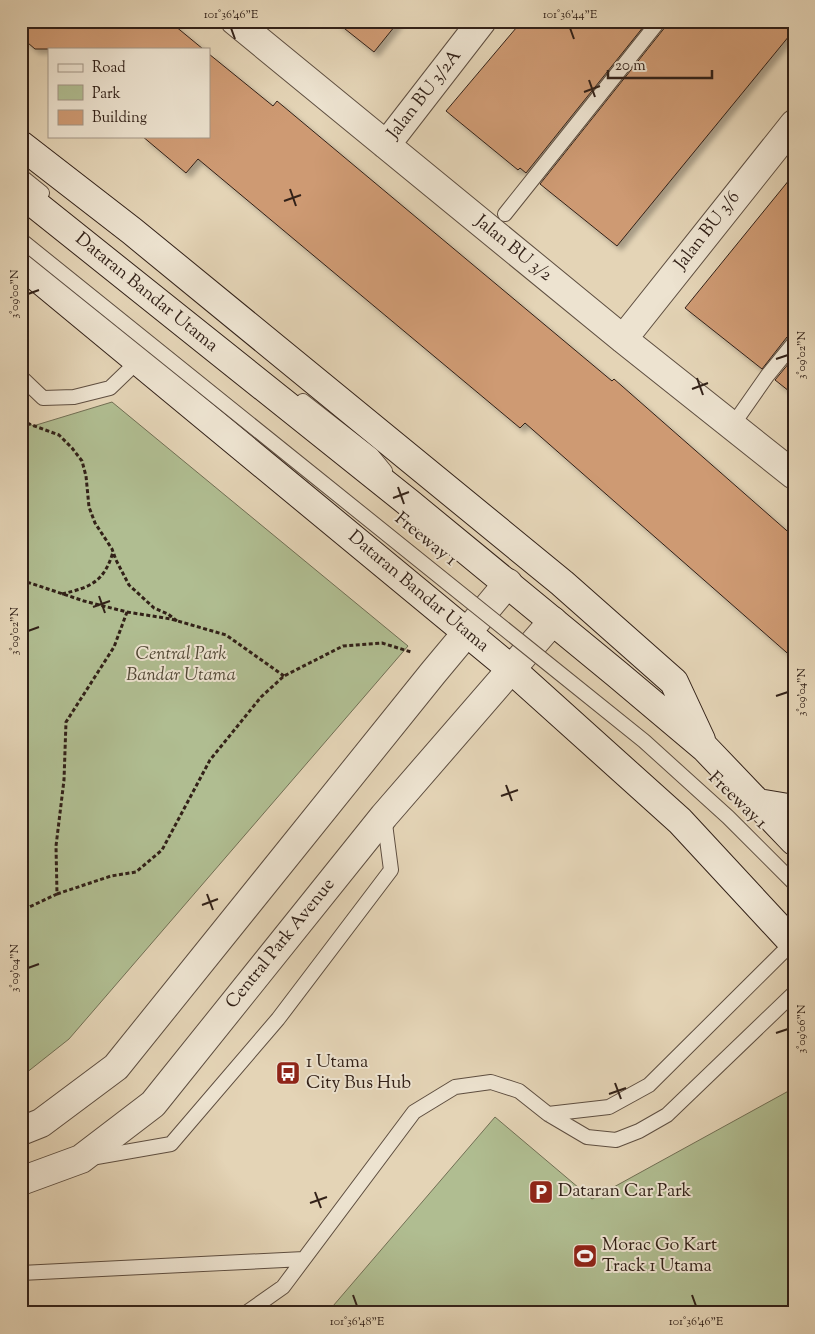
<svg xmlns="http://www.w3.org/2000/svg" width="815" height="1334" font-family="'Sorts Mill Goudy',serif">
  <style>
    .green { fill: #b0bd91; stroke: #716f54 }
    .building { fill: #ce9a73; stroke: #322118; filter: url(#shadow) }
    .lines { fill: none; stroke-linecap: round; stroke-linejoin: round }
    .lane-casing { stroke: #5e4e40; stroke-width: 16 }
    .street-casing { stroke: #5e4e40; stroke-width: 30 }
    .secondary-casing { stroke: #322118; stroke-width: 30 }
    .path { stroke: #322118; stroke-width: 3; stroke-dasharray: 4 2.5; stroke-linecap: butt }
    .lane { stroke: #ede3d0; stroke-width: 14 }
    .street { stroke: #ede3d0; stroke-width: 28 }
    .secondary { stroke: #ede3d0; stroke-width: 28 }
    .lane-bridge-casing { stroke: #5e4e40; stroke-width: 16; stroke-linecap: butt }
    .lane-bridge { stroke: #ede3d0; stroke-width: 14 }
    .ticks { fill: none; stroke: #322118; stroke-width: 2 }
    .labels { text-anchor: middle; dominant-baseline: central; stroke-width: 4; stroke-linejoin: round; paint-order: stroke }
    .street-label { font-size: 18px; fill: #322118; stroke: #ede3d0 }
    .park-label { font-size: 18px; font-style: italic; fill: #524836; stroke: #ede3d0 }
    .poi-label { font-size: 18px; fill: #322118; stroke: #ede3d0; text-anchor: start }
    .neatline { fill: none; stroke: #322118; stroke-width: 2 }
    .ticks-label { font-size: 12px; text-anchor: middle; fill: #322118 }
  </style>
  <defs>
    <filter id="shadow"><feDropShadow dx="4.5" dy="4.5" stdDeviation="2.5" flood-color="#0004"/></filter>
  </defs>
  <rect width="100%" height="100%" fill="#e4d4b6"/>
  <filter id="stains"><feTurbulence type="fractalNoise" baseFrequency=".004" numOctaves="4"/><feColorMatrix values="0 0 0 0 .2 0 0 0 0 .09 0 0 0 0 .02 0 0 0 .5 -.17"/></filter>
  <radialGradient id="worn" r=".72"><stop offset=".6" stop-color="#630" stop-opacity="0"/><stop offset="1" stop-color="#630" stop-opacity=".3"/></radialGradient>
  <!-- green -->
  <path class="green" d="M 112,402 L 408,646 L 69,1039 L 21,1077 L 21,416 L 33,426 Z
    M 794,1088 L 794,1313 L 327,1313 L 495,1117 L 592,1199 Z"/>
  <!-- building -->
  <path class="building" d="M 21,21 L 169,21 L 203,49 L 35,49 L 21,37 Z
    M 335,21 L 399,21 L 374,52 Z
    M 522,21 L 648,21 L 526,173 L 520,168 L 518,170 L 446,111 Z
    M 668,21 L 794,21 L 794,30 L 617,246 L 540,184 L 666,26 Z
    M 209,54 L 273,106 L 277,101 L 612,381 L 614,379 L 794,537 L 794,659 L 525,423 L 520,428 L 198,159 L 186,173 L 142,136 L 209,136 Z
    M 794,174 L 794,334 L 787,337 L 762,369 L 685,308 Z
    M 794,357 L 794,395 L 775,380 Z"/>
  <g class="lines">
    <defs>
      <path id="lane" d="M 21,176 L 42,193
        M 505,214 L 659,21
        M 21,377 L 43,398 L 74,397 L 110,388 L 137,362
        M 303,401 L 372,455 L 385,471
        M 732,426 L 767,376 L 794,343
        M 548,1114 L 609,1107 L 649,1085 L 792,943
        M 91,1158 L 171,1144 L 278,1019 L 391,870 L 384,816
        M 21,1273 L 304,1259
        M 246,1313 L 283,1287 L 414,1112 L 455,1087 L 491,1082 L 519,1091 L 548,1114 L 587,1137 L 616,1140 L 639,1131 L 667,1115 L 794,993"/>
      <path id="street" d="M 235,21 L 623,339 L 794,475
        M 386,145 L 482,21
        M 623,339 L 794,124
        M 21,1131 L 41,1123 L 116,1067 L 433,673 L 508,583
        M 21,1181 L 81,1159 L 153,1104 L 384,816 L 553,621"/>
      <path id="secondary" d="M 21,145 L 132,231 L 562,583 L 674,682 L 701,740
        M 21,193 L 409,503 L 617,674 L 705,748 L 794,841
        M 21,264 L 511,669 L 680,821 L 794,944
        M 758,803 L 794,809"/>
    </defs>
    <!-- lane casing -->
    <use href="#lane" class="lane-casing"/>
    <!-- street casing -->
    <use href="#street" class="street-casing"/>
    <!-- secondary casing -->
    <use href="#secondary" class="secondary-casing"/>
    <!-- path -->
    <path class="path" d="M 21,421 L 59,435 L 72,448 L 82,461 L 86,476 L 89,507 L 95,523 L 112,549 L 116,560 L 129,585 L 154,608 L 168,614 L 177,621
      M 21,580 L 84,601 L 127,612 L 114,647 L 66,722 L 64,780 L 56,846 L 57,894 L 21,911
      M 62,594 C 91,587 104,582 113,552
      M 127,612 L 171,619 L 226,635 L 284,676
      M 57,894 L 111,876 L 136,872 L 162,850 L 210,760 L 261,697 L 284,676 L 343,646 L 382,643 L 411,652"/>
    <!-- lane -->
    <use href="#lane" class="lane"/>
    <!-- street -->
    <use href="#street" class="street"/>
    <!-- secondary -->
    <use href="#secondary" class="secondary"/>
    <defs>
      <path id="lane-bridge" d="M 21,240 L 644,741 L 728,817 L 794,883"/>
    </defs>
    <!-- lane-bridge casing -->
    <use href="#lane-bridge" class="lane-bridge-casing"/>
    <!-- lane-bridge -->
    <use href="#lane-bridge" class="lane-bridge"/>
  </g>
  <!-- ticks -->
  <path class="ticks" d="M 231,28 L 235,39M 570,28 L 574,39M 589,80 L 595,97M 584,92 L 600,86M 290,189 L 296,206M 284,201 L 301,195M 28,294 L 39,290M 776,359 L 788,355M 697,378 L 703,395M 692,389 L 708,383M 398,487 L 404,504M 393,498 L 409,492M 99,596 L 105,613M 93,607 L 110,601M 28,631 L 39,627M 776,696 L 788,692M 506,785 L 512,801M 501,796 L 518,790M 207,894 L 213,910M 202,905 L 218,899M 28,968 L 39,964M 776,1033 L 788,1029M 615,1083 L 621,1099M 609,1094 L 626,1088M 315,1192 L 321,1208M 310,1203 L 327,1197M 353,1295 L 357,1306M 692,1295 L 696,1306"/>
  <!-- icons -->
  <defs>
    <symbol id="bus-square" viewBox="-11 -11 22 22"><rect x="-9" y="-9" width="18" height="18" rx="4" fill="#8f2418" stroke="#ede3d0"/><path d="M-5-6H5V4H4V6H2V4H-2V6H-4V4H-5ZM-3.5-4V0h7V-4ZM-3.5 1.2v1.5H-2V1.2ZM2 1.2v1.5H3.5V1.2Z" fill="#fff"/></symbol>
    <symbol id="parking-square" viewBox="-11 -11 22 22"><rect x="-9" y="-9" width="18" height="18" rx="4" fill="#8f2418" stroke="#ede3d0"/><path d="M-3.5-5.5H1a3.5 3.5 0 0 1 0 7H-1V5.5H-3.5ZM-1-3.4V-.6H.8a1.4 1.4 0 0 0 0-2.8Z" fill="#fff"/></symbol>
    <symbol id="stadium-square" viewBox="-11 -11 22 22"><rect x="-9" y="-9" width="18" height="18" rx="4" fill="#8f2418" stroke="#ede3d0"/><path d="M0-5a6.5 5 0 1 0 0 10a6.5 5 0 1 0 0-10ZM-3.5-1.8h7v3.6h-7Z" fill="#fff"/></symbol>
  </defs>
  <g fill-rule="evenodd">
    <use href="#bus-square" x="274" y="1059" width="28" height="28"/>
    <use href="#parking-square" x="527" y="1178" width="28" height="28"/>
    <use href="#stadium-square" x="571" y="1242" width="28" height="28"/>
  </g>
  <g class="labels">
    <!-- street labels -->
    <g class="street-label">
      <text transform="translate(425 95) rotate(-52)">Jalan BU 3/2A</text>
      <text transform="translate(708 231) rotate(-52)">Jalan BU 3/6</text>
      <text transform="translate(513 249) rotate(39)">Jalan BU 3/2</text>
      <text transform="translate(146 293) rotate(39)">Dataran Bandar Utama</text>
      <text transform="translate(425 540) rotate(39)">Freeway 1</text>
      <text transform="translate(418 592) rotate(40)">Dataran Bandar Utama</text>
      <text transform="translate(737 801) rotate(44)">Freeway 1</text>
      <text transform="translate(281 944) rotate(-51)">Central Park Avenue</text>
    </g>
    <!-- park labels -->
    <g class="park-label">
      <text x="181" y="655">Central Park<tspan x="181" dy="21">Bandar Utama</tspan></text>
    </g>
    <!-- poi labels -->
    <g class="poi-label">
      <text x="306" y="1063">1 Utama<tspan x="306" dy="21">City Bus Hub</tspan></text>
      <text x="558" y="1192">Dataran Car Park</text>
      <text x="602" y="1246">Morac Go Kart<tspan x="602" dy="21">Track 1 Utama</tspan></text>
    </g>
  </g>
  <!-- margin -->
  <rect width="815" height="1334" fill="none" stroke="#e4d4b6" stroke-width="55"/>
  <!-- legend -->
  <rect x="48" y="48" width="162" height="90" fill="#ede3d0" stroke="#a29586"/>
  <rect x="58" y="64" width="25" height="8" fill="#ede3d0" stroke="#a29586"/>
  <text x="92" y="72" font-size="15" fill="#322118">Road</text>
  <rect x="58" y="85" width="25" height="15" fill="#b0bd91" stroke="#a29586"/>
  <text x="92" y="98" font-size="15" fill="#322118">Park</text>
  <rect x="58" y="110" width="25" height="15" fill="#ce9a73" stroke="#a29586"/>
  <text x="92" y="122" font-size="15" fill="#322118">Building</text>
  <!-- scale -->
  <path d="M608 70v8h104v-8" fill="none" stroke="#322118" stroke-width="2.5"/>
  <text x="615" y="70" font-size="15" fill="#322118" stroke="#ede3d0" stroke-width="4" paint-order="stroke">20 m</text>
  <rect x="28" y="28" width="760" height="1278" class="neatline"/>
  <g class="ticks-label">
    <text x="231" y="18">101°36'46"E</text>
    <text x="570" y="18">101°36'44"E</text>
    <text transform="translate(14 294) rotate(-90)" y="4">3°09'00"N</text>
    <text transform="translate(801 355) rotate(-90)" y="4">3°09'02"N</text>
    <text transform="translate(14 631) rotate(-90)" y="4">3°09'02"N</text>
    <text transform="translate(801 692) rotate(-90)" y="4">3°09'04"N</text>
    <text transform="translate(14 968) rotate(-90)" y="4">3°09'04"N</text>
    <text transform="translate(801 1029) rotate(-90)" y="4">3°09'06"N</text>
    <text x="357" y="1325">101°36'48"E</text>
    <text x="696" y="1325">101°36'46"E</text>
  </g>
  <rect width="100%" height="100%" filter="url(#stains)"/>
  <rect width="100%" height="100%" fill="url(#worn)"/>
</svg>
